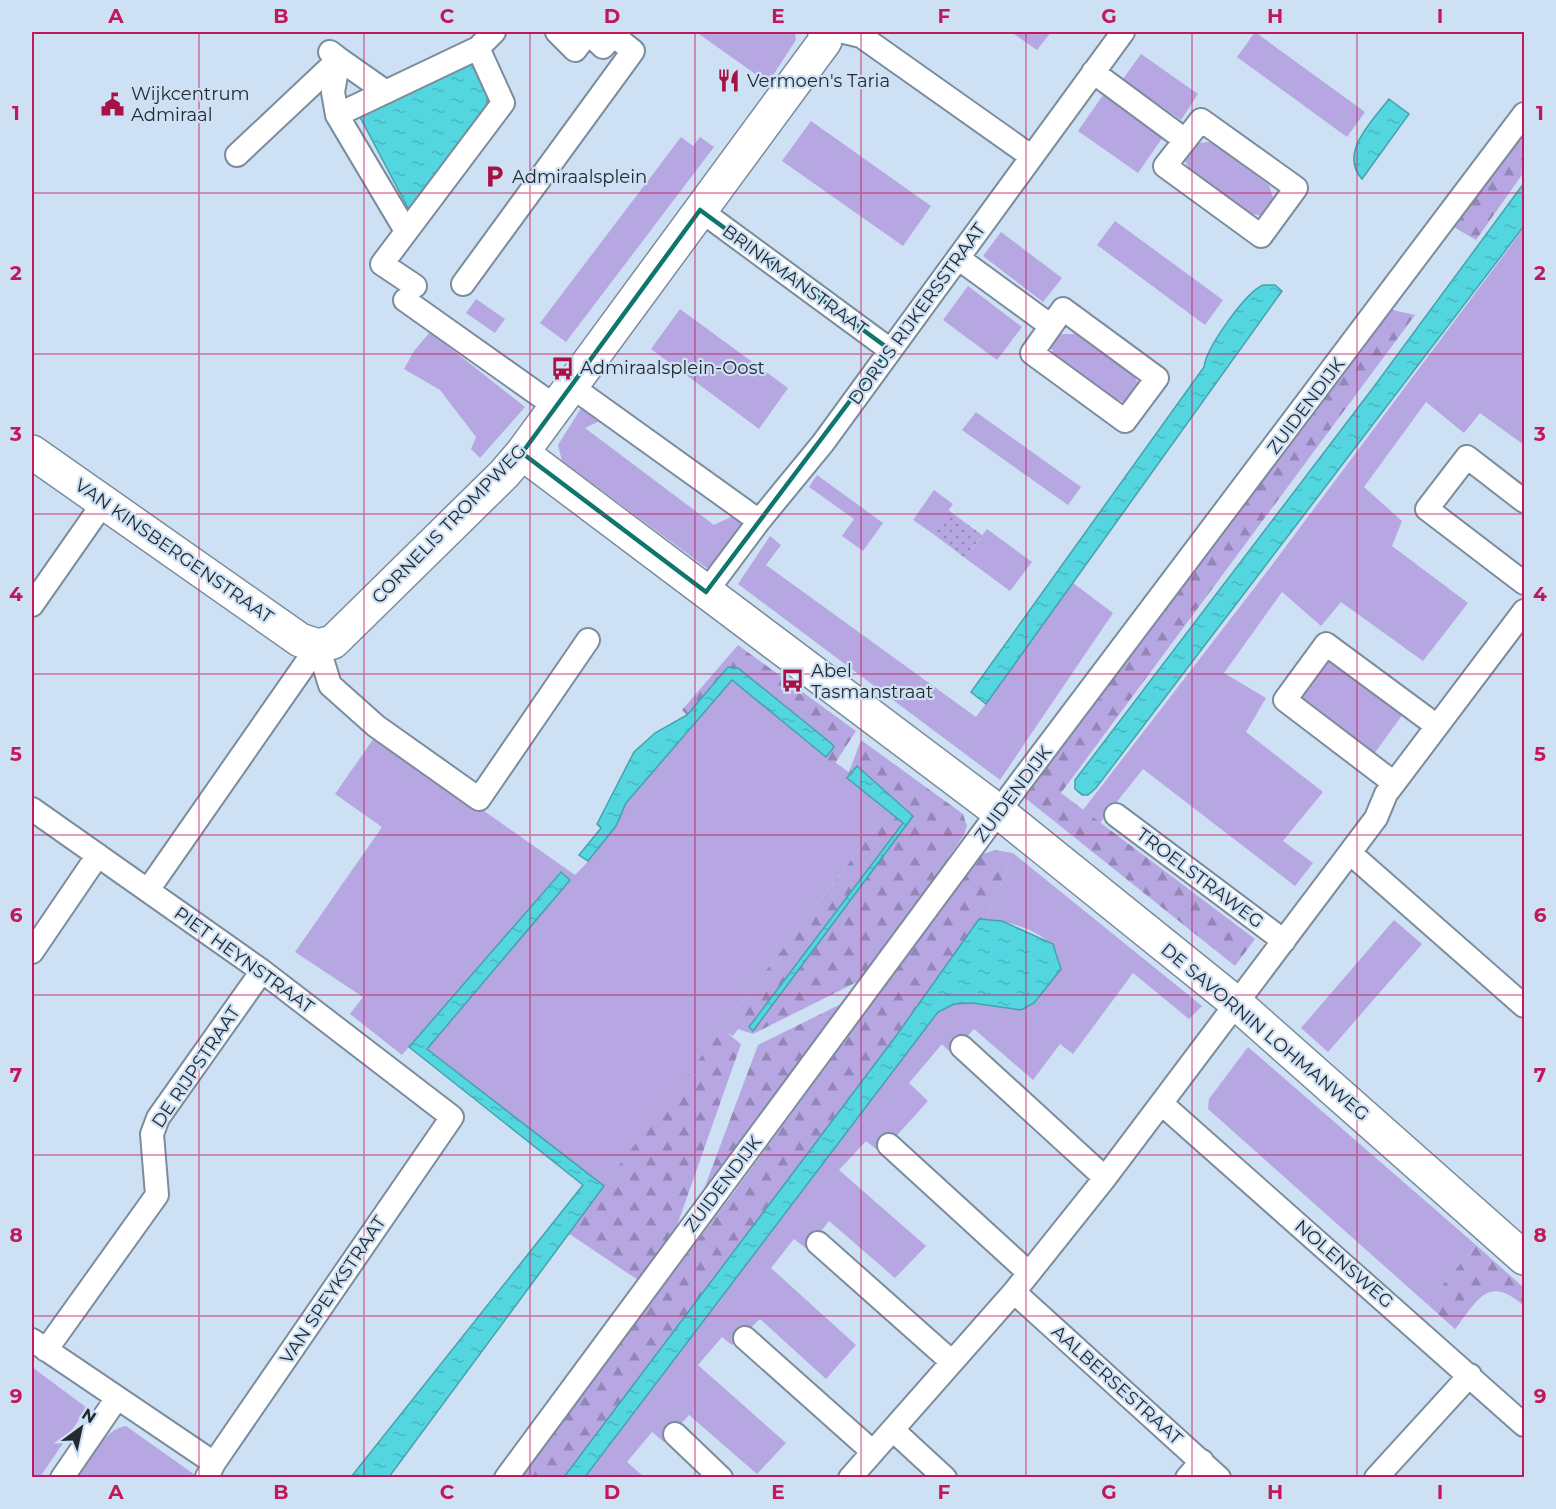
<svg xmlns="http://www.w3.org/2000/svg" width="1556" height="1509" font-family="Montserrat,sans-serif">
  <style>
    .grass { fill: #b6a6e1 }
    .forest { fill: url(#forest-firs) }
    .park { fill: url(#park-dots) }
    .water { fill: url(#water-ripples); stroke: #45a2ab; stroke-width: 1.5 }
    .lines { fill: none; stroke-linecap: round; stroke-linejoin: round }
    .street-casing { stroke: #7b8c9d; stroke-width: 26 }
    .secondary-casing { stroke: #7b8c9d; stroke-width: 36 }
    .street { stroke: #fff; stroke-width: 22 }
    .secondary { stroke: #fff; stroke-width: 33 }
    .marked { fill: none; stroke: #0f766e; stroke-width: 4.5; stroke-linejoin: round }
    .grid { fill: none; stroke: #c2185b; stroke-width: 1.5; stroke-opacity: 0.55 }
    .labels { text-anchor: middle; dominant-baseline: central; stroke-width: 4.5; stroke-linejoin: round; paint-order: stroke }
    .poi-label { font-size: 18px; fill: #232a31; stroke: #cee1f4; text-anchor: start }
    .street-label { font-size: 18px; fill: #232a31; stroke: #cee1f4 }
    .neatline { fill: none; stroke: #c2185b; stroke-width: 2 }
    .grid-label { font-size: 20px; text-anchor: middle; font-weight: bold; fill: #c2185b }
  </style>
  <defs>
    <pattern id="forest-firs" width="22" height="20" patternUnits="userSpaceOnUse" patternTransform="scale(1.5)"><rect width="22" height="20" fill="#b6a6e1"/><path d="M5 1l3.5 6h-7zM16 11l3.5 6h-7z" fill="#9487b7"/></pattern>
    <pattern id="park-dots" width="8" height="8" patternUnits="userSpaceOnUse" patternTransform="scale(1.5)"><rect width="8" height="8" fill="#b6a6e1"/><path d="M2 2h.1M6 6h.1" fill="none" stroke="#9487b7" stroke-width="1.8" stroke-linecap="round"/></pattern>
    <pattern id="water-ripples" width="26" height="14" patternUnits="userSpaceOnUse" patternTransform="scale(1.5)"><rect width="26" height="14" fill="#53d6df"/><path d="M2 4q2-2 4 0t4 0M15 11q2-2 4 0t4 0" fill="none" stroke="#48b8c0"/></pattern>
  </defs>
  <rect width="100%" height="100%" fill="#cee1f4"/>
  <!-- grass -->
  <path class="grass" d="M 701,32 L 795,32 L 796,40 L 768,83 L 699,34 Z
    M 1011,32 L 1051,32 L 1037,50 Z
    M 1255,32 L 1365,112 L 1347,137 L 1237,57 Z
    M 1141,54 L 1198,94 L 1181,120 L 1123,79 Z
    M 1103,95 L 1163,137 L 1138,173 L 1078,131 Z
    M 811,121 L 931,206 L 903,246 L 782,161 Z
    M 681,137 L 693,146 L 700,137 L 714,147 L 566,342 L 540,323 Z
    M 1211,142 L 1269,185 L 1274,201 L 1263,216 L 1246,213 L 1190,172 L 1184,158 L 1195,143 Z
    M 1115,221 L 1223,300 L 1205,325 L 1097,245 Z
    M 1524,228 L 1524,445 L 1480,413 L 1464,433 L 1426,402 L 1364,487 L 1402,521 L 1392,546 L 1468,603 L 1423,661 L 1341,602 L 1321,626 L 1282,592 L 1224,673 L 1266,698 L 1246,732 L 1323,792 L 1283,841 L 1313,863 L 1295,886 L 1143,769 L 1100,823 L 1083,810 L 1269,569 Z
    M 1001,232 L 1062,278 L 1043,302 L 983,256 Z
    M 968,286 L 1022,327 L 997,360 L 943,320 Z
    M 476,299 L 505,319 L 495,333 L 466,313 Z
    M 680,309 L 788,388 L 759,429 L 651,349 Z
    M 430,332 L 525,407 L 480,458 L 471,449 L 476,437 L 440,390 L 404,369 L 414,351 Z
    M 1061,334 L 1075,334 L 1134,376 L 1141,388 L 1130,404 C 1107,399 1062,369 1051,348 Z
    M 585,402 L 608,417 L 585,428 L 714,525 L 737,514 L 747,520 L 708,569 L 562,461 L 558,445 Z
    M 976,412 L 1081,487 L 1068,505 L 962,430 Z
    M 817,475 L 883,523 L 863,551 L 842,536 L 854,519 L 809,487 Z
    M 934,490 L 953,504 L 932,533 L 913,520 Z
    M 987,529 L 1032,562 L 1010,591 L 965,558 Z
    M 770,536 L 781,545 L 766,565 L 976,717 L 1073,583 L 1113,613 L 1000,780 L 738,584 Z
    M 1329,658 L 1403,714 L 1374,754 L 1299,695 Z
    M 732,680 L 807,742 L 850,773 L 847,778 L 889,811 L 731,1016 L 753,1034 L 738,1029 L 733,1036 L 722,1030 L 604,1186 L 427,1049 L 570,880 L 560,872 L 402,1055 L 350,1014 L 363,997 L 295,952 L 382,827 L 335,794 L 376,735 L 575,875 C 596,855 614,830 626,803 Z
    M 1013,853 L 1202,1006 L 1189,1019 L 1133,973 L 1073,1054 L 1060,1044 L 1033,1080 L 974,1029 L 952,1054 L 942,1044 L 909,1083 L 928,1101 L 881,1153 L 866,1141 L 839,1170 L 926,1246 L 895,1278 L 829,1221 L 807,1249 L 794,1239 L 771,1268 L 856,1345 L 826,1379 L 760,1319 L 732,1345 L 722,1337 L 698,1365 L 786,1443 L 757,1474 L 689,1415 L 664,1442 L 652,1432 L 627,1462 L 644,1477 L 585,1478 L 938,1012 L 954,1004 L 972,1003 L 1021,1010 L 1034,1003 L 1057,952 C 1046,932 1009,921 987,919 Z
    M 1394,920 L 1422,944 L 1328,1052 L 1301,1028 Z
    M 1248,1047 L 1476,1245 L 1427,1304 L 1208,1109 L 1209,1099 Z
    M 32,1367 L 87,1408 L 40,1477 L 32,1477 Z
    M 126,1426 L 195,1475 L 194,1477 L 78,1477 C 89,1460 104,1429 126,1426 Z"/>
  <!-- forest -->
  <path class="forest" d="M 1524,129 L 1524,172 L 1476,240 L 1452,226 Z
    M 1388,309 L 1415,315 L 1061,793 L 1255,939 L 1235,966 L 1024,797 Z
    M 738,645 L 856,731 L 834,765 L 826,757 L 833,747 L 727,667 L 687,715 L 682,710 Z
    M 861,740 L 963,814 L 967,826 L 964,835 L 865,978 L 753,1034 L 731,1016 L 889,811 L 903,823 L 750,1027 L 913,816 L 857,766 L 848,775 Z
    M 995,850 L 1013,853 L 987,919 L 979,919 L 896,1036 L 564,1477 L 519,1478 L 735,1191 L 980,855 Z
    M 845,1002 L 695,1213 L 758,1045 Z
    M 722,1029 L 741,1044 L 674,1234 L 641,1282 L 568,1233 Z
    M 1476,1245 L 1524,1288 L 1524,1306 C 1488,1274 1478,1300 1455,1329 L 1427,1304 Z"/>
  <!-- park -->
  <path class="park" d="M 948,510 L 982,535 L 965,558 L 932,533 Z"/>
  <!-- water -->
  <path class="water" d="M 475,60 L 487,89 L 487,106 L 435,186 L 408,208 L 359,115 Z
    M 1389,99 L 1409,114 L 1362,179 C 1338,153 1373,120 1389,99 Z
    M 1524,183 L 1524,226 L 1096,788 L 1088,795 L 1082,795 L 1075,789 L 1075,780 L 1373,388 Z
    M 1263,285 L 1275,285 L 1282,291 L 986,704 L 971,692 L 1204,367 C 1206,348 1245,293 1263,285 Z
    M 728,667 L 738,668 L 832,744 L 834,747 L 826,757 L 732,680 L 626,803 L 616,826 L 588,861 L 579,855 L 601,828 L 597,824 L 634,752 L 655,733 L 687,715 Z
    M 857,766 L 913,816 L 753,1031 L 749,1027 L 903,823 L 847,778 Z
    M 561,872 L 570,880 L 427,1049 L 604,1186 L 389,1477 L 351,1477 L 583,1185 L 409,1047 Z
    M 979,919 L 1002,921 L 1053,944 L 1061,969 L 1034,1003 L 1021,1010 L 972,1003 L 954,1004 L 938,1012 L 585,1477 L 564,1477 L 896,1036 Z"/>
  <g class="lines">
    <defs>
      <path id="street" d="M 844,32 L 861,36 L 1032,157
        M 330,52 L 339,59 L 333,92 L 337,115 L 478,48
        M 1093,72 L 1185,140
        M 337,115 L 406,231
        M 1201,120 L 1296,188 L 1261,236 L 1165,166 Z
        M 237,155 L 339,59 L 386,92
        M 700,210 L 889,349
        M 958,258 L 1051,326
        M 463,284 L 633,51 L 613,35 L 603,47 L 588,33 L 575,50 L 557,32
        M 415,286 L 382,264 L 503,103 L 478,48 L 494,32
        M 405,300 L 556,407
        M 1063,309 L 1157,378 L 1125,421 L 1032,353 Z
        M 571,386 L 759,521
        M 1524,501 L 1467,457 L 1427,509 L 1524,583
        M 706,592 L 759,521 L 823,443 L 1123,32
        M 32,605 L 104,502
        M 318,646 L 330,685 L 376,726 L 479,799 L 588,640
        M 1394,783 L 1285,700 L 1326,644 L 1437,726
        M 32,809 L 262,971 L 452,1117 L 214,1463
        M 1116,815 L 1284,941
        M 1350,853 L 1524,1006
        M 148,890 L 318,646
        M 32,952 L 98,855
        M 962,1047 L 1105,1178
        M 1162,1104 L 1524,1425
        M 889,1145 L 1028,1272
        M 818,1243 L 952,1362
        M 1014,1292 L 1219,1478
        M 745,1338 L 873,1452
        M 32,1340 L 214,1463 L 207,1477
        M 46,1350 L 157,1195 L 152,1134 L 158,1118 L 262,971
        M 893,1430 L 945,1478
        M 675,1434 L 721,1478
        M 62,1478 L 117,1398
        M 506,1478 L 1022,780 L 1524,114
        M 850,1478 L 1014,1292 L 1105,1178 L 1376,818 L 1386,794 L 1524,611
        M 1187,1478 L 1202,1461
        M 1376,1478 L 1470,1375"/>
      <path id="secondary" d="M 32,452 L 300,640 L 318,646 L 333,642 L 504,474 L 522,453 L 825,41 L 825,32
        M 522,453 L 999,812 L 1236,1003 L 1524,1258"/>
    </defs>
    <!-- street casing -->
    <use href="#street" class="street-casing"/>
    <!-- secondary casing -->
    <use href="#secondary" class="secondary-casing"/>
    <!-- street -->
    <use href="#street" class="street"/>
    <!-- secondary -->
    <use href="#secondary" class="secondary"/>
  </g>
  <!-- marked area -->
  <path class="marked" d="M 700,210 L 889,349 L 706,592 L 522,453 Z"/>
  <!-- grid -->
  <path class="grid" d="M 199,32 L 199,1478M 364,32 L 364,1478M 530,32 L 530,1478M 695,32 L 695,1478M 861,32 L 861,1478M 1026,32 L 1026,1478M 1192,32 L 1192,1478M 1357,32 L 1357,1478M 32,193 L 1524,193M 32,354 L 1524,354M 32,514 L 1524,514M 32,674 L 1524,674M 32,835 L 1524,835M 32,995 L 1524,995M 32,1155 L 1524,1155M 32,1316 L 1524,1316"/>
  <!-- icons -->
  <defs>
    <symbol id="restaurant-bare" viewBox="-9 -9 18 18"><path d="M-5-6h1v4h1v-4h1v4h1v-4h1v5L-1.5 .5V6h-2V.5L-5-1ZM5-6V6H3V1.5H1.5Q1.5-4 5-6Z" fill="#a71246" stroke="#cee1f4" stroke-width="2.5" paint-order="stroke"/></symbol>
    <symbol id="civic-bare" viewBox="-9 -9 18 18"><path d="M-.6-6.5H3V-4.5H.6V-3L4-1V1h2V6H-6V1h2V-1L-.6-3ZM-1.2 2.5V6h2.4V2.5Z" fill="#a71246" stroke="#cee1f4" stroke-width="2.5" paint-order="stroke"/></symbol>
    <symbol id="parking-bare" viewBox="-9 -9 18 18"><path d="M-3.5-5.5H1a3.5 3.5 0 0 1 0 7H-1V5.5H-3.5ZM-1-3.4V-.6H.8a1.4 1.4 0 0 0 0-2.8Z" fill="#a71246" stroke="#cee1f4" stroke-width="2.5" paint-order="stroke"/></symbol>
    <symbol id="bus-bare" viewBox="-9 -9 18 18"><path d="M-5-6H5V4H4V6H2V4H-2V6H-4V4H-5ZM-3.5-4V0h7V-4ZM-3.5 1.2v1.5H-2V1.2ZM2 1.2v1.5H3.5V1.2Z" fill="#a71246" stroke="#cee1f4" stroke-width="2.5" paint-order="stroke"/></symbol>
  </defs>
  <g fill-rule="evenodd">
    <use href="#restaurant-bare" x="712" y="64" width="33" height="33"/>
    <use href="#civic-bare" x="96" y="88" width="33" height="33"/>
    <use href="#parking-bare" x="478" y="160" width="33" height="33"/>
    <use href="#bus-bare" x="546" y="352" width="33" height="33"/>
    <use href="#bus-bare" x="776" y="664" width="33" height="33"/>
  </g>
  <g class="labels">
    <!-- poi labels -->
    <g class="poi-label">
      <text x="747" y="81">Vermoen's Taria</text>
      <text x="131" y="94">Wijkcentrum<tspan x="131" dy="21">Admiraal</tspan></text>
      <text x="512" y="177">Admiraalsplein</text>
      <text x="580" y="368">Admiraalsplein-Oost</text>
      <text x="811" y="671">Abel<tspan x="811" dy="21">Tasmanstraat</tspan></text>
    </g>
    <!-- street labels -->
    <g class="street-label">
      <text transform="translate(795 280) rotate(36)">BRINKMANSTRAAT</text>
      <text transform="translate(917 314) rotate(-54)">DORUS RIJKERSSTRAAT</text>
      <text transform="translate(1306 406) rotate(-53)">ZUIDENDIJK</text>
      <text transform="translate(449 524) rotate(-46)">CORNELIS TROMPWEG</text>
      <text transform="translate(174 551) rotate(35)">VAN KINSBERGENSTRAAT</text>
      <text transform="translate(1013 794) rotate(-53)">ZUIDENDIJK</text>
      <text transform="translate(1200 878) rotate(37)">TROELSTRAWEG</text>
      <text transform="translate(244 960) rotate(36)">PIET HEYNSTRAAT</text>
      <text transform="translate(1265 1032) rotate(40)">DE SAVORNIN LOHMANWEG</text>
      <text transform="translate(196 1067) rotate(-56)">DE RIJPSTRAAT</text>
      <text transform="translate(723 1184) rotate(-53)">ZUIDENDIJK</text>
      <text transform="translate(1344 1264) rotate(41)">NOLENSWEG</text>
      <text transform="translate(333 1290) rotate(-56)">VAN SPEYKSTRAAT</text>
      <text transform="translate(1117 1385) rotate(42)">AALBERSESTRAAT</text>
    </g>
  </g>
  <!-- border -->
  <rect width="1556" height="1509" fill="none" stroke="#cee1f4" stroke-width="66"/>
  <!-- north arrow -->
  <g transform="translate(81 1428) rotate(33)" stroke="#cee1f4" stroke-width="4.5" paint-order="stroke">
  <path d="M0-4.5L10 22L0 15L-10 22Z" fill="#232a31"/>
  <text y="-9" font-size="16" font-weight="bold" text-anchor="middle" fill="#232a31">N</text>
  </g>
  <rect x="33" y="33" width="1490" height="1443" class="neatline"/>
  <g class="grid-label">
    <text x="116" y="23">A</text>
    <text x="281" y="23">B</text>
    <text x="447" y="23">C</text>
    <text x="612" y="23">D</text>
    <text x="778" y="23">E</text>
    <text x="944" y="23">F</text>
    <text x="1109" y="23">G</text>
    <text x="1275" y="23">H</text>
    <text x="1440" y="23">I</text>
    <text x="16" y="120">1</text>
    <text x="1540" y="120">1</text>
    <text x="16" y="280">2</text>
    <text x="1540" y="280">2</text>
    <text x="16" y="441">3</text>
    <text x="1540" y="441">3</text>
    <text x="16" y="601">4</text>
    <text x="1540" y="601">4</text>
    <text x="16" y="761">5</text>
    <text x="1540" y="761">5</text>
    <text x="16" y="922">6</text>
    <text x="1540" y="922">6</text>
    <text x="16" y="1082">7</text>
    <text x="1540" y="1082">7</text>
    <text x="16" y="1242">8</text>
    <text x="1540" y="1242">8</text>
    <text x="16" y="1403">9</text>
    <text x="1540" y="1403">9</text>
    <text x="116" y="1499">A</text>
    <text x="281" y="1499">B</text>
    <text x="447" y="1499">C</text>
    <text x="612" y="1499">D</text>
    <text x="778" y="1499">E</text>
    <text x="944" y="1499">F</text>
    <text x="1109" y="1499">G</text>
    <text x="1275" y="1499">H</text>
    <text x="1440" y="1499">I</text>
  </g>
</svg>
